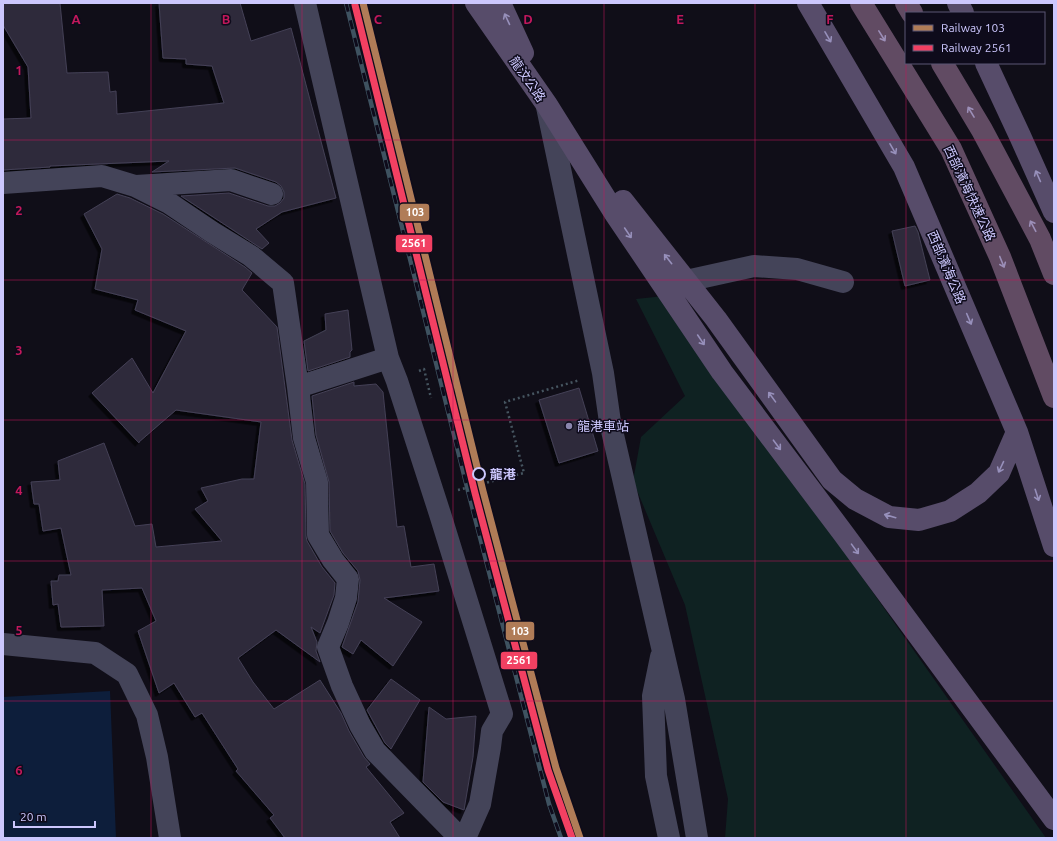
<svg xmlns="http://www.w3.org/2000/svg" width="1057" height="841" font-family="Ubuntu,'Noto Sans TC',sans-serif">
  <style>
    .green { fill: #0f2222 }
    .water { fill: #0d1e3b }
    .building { fill: #2e2b3b; stroke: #444056; filter: url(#shadow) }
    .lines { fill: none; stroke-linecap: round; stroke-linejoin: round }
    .path { stroke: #465560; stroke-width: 2.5; stroke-dasharray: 2 3; stroke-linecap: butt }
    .minor { stroke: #444459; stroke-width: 22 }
    .major { stroke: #574c6a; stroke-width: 22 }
    .highway { stroke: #614b63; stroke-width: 22 }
    .rail-casing { stroke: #3e5260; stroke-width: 4.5 }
    .rail { stroke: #0e0b1b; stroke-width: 3; stroke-dasharray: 9; stroke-linecap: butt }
    .rail-1-casing { stroke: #0e0b1b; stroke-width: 10 }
    .rail-2-casing { stroke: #0e0b1b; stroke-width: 10 }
    .rail-1 { stroke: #b07c57; stroke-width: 7 }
    .rail-2 { stroke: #f24062; stroke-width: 7 }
    .oneway { stroke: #9790bb }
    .oneway2 { stroke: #9c8fb8 }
    .grid { fill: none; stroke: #c2185b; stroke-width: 1; stroke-opacity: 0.55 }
    .poi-dot { fill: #8a86ad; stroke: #0e0b1b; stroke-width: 1.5 }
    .stop-dot { fill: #0e0b1b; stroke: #ccc7fd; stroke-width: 2 }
    .labels { text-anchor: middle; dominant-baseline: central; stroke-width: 3; stroke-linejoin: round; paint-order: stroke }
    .street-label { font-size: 13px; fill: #ccc7fd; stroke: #0e0b1b }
    .poi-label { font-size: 13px; fill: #ccc7fd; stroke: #0e0b1b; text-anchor: start }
    .stop-label { font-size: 13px; font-weight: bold; fill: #ccc7fd; stroke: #0e0b1b; text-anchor: start }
    .grid-label { font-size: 13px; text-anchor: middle; font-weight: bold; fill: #c2185b; stroke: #0e0b1b; stroke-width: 3; stroke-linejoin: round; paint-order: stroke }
    .line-badge { stroke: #0e0b1b; stroke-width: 1.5 }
    .badge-label { font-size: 11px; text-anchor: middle; font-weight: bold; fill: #fff }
  </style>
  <defs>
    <filter id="shadow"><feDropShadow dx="-3.5" dy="3.5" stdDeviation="0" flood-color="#0009"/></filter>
  </defs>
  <rect width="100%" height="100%" fill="#100e18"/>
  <!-- green -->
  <path class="green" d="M 664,296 L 1046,838 L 725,838 L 728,799 L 685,605 L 633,481 L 641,437 L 685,396 L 636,299 Z"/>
  <!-- water -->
  <path class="water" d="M 110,691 L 116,838 L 3,838 L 3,697 Z"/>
  <!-- building -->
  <path class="building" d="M 3,3 L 60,3 L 67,73 L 108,72 L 110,92 L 116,91 L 117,114 L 224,103 L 212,66 L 186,64 L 186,59 L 163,58 L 159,3 L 240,3 L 251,41 L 291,28 L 336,198 L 282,212 L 256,229 L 269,243 L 262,249 L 181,196 L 229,193 L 268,206 L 275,206 L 280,203 L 284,198 L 284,192 L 281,186 L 276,182 L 235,168 L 152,172 L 169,161 L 50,166 L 50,167 L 3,170 L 3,119 L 31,118 L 28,67 L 3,25 Z
    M 117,194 L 130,198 L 163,214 L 245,267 L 252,273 L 242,290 L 277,327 L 292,440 L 305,484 L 306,536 L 307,541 L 322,567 L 335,583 L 334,595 L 320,633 L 311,627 L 317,642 L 316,651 L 320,662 L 276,630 L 238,658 L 253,682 L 274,709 L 320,680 L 341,713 L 349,731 L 364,757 L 370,764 L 366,767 L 404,813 L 390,822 L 400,838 L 285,838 L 270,818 L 274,815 L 236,771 L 238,769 L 202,713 L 195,717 L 174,683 L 159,693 L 138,631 L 156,621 L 142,588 L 102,590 L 104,626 L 61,627 L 58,604 L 53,605 L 51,581 L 58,581 L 59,575 L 71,575 L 61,528 L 43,531 L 39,504 L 34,504 L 31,482 L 60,480 L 58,461 L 104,443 L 135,526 L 152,524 L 156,547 L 222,541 L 195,509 L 208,501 L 201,488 L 242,479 L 254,479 L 261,422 L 176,410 L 139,442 L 139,443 L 92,393 L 132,358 L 153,393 L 186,331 L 135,310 L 138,300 L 95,289 L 102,249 L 84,214 Z
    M 915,226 L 918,232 L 930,280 L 905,286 L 892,231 Z
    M 348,310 L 352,350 L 350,352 L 350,357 L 308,371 L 304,341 L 326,330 L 325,314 Z
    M 354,382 L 354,386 L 376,384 L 383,392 L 397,527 L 404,526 L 411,567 L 434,564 L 439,591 L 384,598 L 422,622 L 393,666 L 361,640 L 353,654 L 342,647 L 358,602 L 360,580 L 358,571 L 343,553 L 330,531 L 329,482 L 316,435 L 312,396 Z
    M 579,388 L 598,451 L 559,463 L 539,400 Z
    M 391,679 L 420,700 L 391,749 L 385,743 L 367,710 Z
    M 429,707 L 446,719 L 476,716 L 473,757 L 464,810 L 443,802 L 423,782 Z"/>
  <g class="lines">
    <!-- path -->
    <path class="path" d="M 419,371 L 424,369 L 431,398
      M 458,490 L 524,473 L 505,402 L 580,380"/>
    <!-- minor -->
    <path class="minor" d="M 547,107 L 603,373 L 610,422 L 674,699 L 697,838
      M 3,183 L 102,176 L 135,186 L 169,203 L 212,232 L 251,256 L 283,283 L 298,387 L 304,438 L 317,482 L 318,535 L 333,560 L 348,579 L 346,598 L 338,623 L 328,647 L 342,686 L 360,725 L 375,751 L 460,838
      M 136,186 L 231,180 L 272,194
      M 686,281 L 754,266 L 797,269 L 843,282
      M 388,358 L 397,381 L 440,514 L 502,714 L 492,731 L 490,747 L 480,804 L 465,838
      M 298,387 L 388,358 L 305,3
      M 3,644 L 95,653 L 127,674 L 147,715 L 157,757 L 170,838
      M 661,657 L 653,696 L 656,776 L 669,838"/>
    <!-- major -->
    <path class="major" d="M 476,3 L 547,105 L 614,212 L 722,372 L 843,533 L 1054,819
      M 500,3 L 523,53
      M 808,3 L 904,167 L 1017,432 L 1054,546
      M 958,3 L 963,13
      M 986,63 L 1020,136 L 1054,212
      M 623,201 L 716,319 L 832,480 L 855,499 L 889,517 L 919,520 L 950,511 L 978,493 L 999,473 L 1017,432"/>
    <!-- highway -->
    <path class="highway" d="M 861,3 L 951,149 L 1000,257 L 1054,397
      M 906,3 L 912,13
      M 942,63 L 982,130 L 1040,239 L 1054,274"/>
    <defs>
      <path id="rail" d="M 346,3 L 468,491 L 549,804 L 561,838"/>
    </defs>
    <!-- rail casing -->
    <use href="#rail" class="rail-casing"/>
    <!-- rail -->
    <use href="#rail" class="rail"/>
    <defs>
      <path id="rail-1" d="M 363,3 L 483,491 L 556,768 L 580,838"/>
      <path id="rail-2" d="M 355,5 L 475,493 L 548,770 L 572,838"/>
    </defs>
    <!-- rail-1 casing -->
    <use href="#rail-1" class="rail-1-casing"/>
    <!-- rail-2 casing -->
    <use href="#rail-2" class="rail-2-casing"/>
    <!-- rail-1 -->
    <use href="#rail-1" class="rail-1"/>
    <!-- rail-2 -->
    <use href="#rail-2" class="rail-2"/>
  </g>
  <!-- one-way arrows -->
  <defs><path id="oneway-shaft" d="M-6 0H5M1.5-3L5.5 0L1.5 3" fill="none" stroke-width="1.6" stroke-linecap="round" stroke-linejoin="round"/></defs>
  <g class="oneway">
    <use href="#oneway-shaft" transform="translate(507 19) rotate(-115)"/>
    <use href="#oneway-shaft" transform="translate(828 37) rotate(60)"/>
    <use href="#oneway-shaft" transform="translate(893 149) rotate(60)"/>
    <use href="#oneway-shaft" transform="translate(1038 176) rotate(-114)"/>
    <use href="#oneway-shaft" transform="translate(628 233) rotate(56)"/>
    <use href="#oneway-shaft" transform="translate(668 259) rotate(-128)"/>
    <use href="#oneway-shaft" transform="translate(969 319) rotate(67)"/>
    <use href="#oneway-shaft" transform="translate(701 340) rotate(56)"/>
    <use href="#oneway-shaft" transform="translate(772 397) rotate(-126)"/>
    <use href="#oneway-shaft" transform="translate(777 445) rotate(53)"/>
    <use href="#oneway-shaft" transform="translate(1001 467) rotate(115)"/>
    <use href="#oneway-shaft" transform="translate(1037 495) rotate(72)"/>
    <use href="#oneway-shaft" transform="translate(890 516) rotate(-164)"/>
    <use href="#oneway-shaft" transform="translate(855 549) rotate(54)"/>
  </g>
  <g class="oneway2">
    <use href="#oneway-shaft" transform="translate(882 36) rotate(58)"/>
    <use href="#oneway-shaft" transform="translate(971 112) rotate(-121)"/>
    <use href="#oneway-shaft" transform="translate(1033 226) rotate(-118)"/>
    <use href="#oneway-shaft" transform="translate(1002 262) rotate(68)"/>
  </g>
  <!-- grid -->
  <path class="grid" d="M 151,3 L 151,838M 302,3 L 302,838M 453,3 L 453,838M 604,3 L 604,838M 755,3 L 755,838M 906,3 L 906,13M 906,13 L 906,63M 906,63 L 906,838M 3,140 L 1054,140M 3,280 L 1054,280M 3,420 L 1054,420M 3,561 L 1054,561M 3,701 L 1054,701"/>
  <!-- markers -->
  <circle class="poi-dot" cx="569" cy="426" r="4"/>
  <circle class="stop-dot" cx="479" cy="474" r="6"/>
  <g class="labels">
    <!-- street labels -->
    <g class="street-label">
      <text transform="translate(528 79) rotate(55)">龍汶公路</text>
      <text transform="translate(970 193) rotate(65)">西部濱海快速公路</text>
      <text transform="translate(947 267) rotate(67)">西部濱海公路</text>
    </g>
    <!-- poi labels -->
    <g class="poi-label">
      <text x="577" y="426">龍港車站</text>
    </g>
    <!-- stop labels -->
    <g class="stop-label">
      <text x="490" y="474">龍港</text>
    </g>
  </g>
  <g class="grid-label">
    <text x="76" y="24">A</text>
    <text x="226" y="24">B</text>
    <text x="378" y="24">C</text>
    <text x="528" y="24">D</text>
    <text x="680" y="24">E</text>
    <text x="830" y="24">F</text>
    <text x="19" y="75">1</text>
    <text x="19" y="215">2</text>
    <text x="19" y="355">3</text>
    <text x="19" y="495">4</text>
    <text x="19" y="635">5</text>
    <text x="19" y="775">6</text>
  </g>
  <g class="line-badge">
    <rect x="399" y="203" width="31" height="19" rx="4" fill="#b07c57"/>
    <rect x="395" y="234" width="38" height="19" rx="4" fill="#f24062"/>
    <rect x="505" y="621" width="30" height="20" rx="4" fill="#b07c57"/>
    <rect x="500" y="651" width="38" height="19" rx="4" fill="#f24062"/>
  </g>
  <g class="badge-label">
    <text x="415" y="216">103</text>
    <text x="414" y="247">2561</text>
    <text x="520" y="635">103</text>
    <text x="519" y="664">2561</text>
  </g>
  <!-- border -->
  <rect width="1057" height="841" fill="none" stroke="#ccc7fd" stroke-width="8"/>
  <!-- legend -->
  <rect x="905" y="12" width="140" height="52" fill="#0e0b1b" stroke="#5a5675"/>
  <rect x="913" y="25" width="20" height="6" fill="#b07c57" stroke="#5a5675"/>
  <text x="941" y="32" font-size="12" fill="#ccc7fd">Railway 103</text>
  <rect x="913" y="45" width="20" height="6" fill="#f24062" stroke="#5a5675"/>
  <text x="941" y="52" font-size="12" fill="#ccc7fd">Railway 2561</text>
  <!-- scale -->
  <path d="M14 821v6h81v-6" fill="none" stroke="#ccc7fd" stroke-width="2"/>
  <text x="20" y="821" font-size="12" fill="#ccc7fd" stroke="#0e0b1b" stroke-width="3" paint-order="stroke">20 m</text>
</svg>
